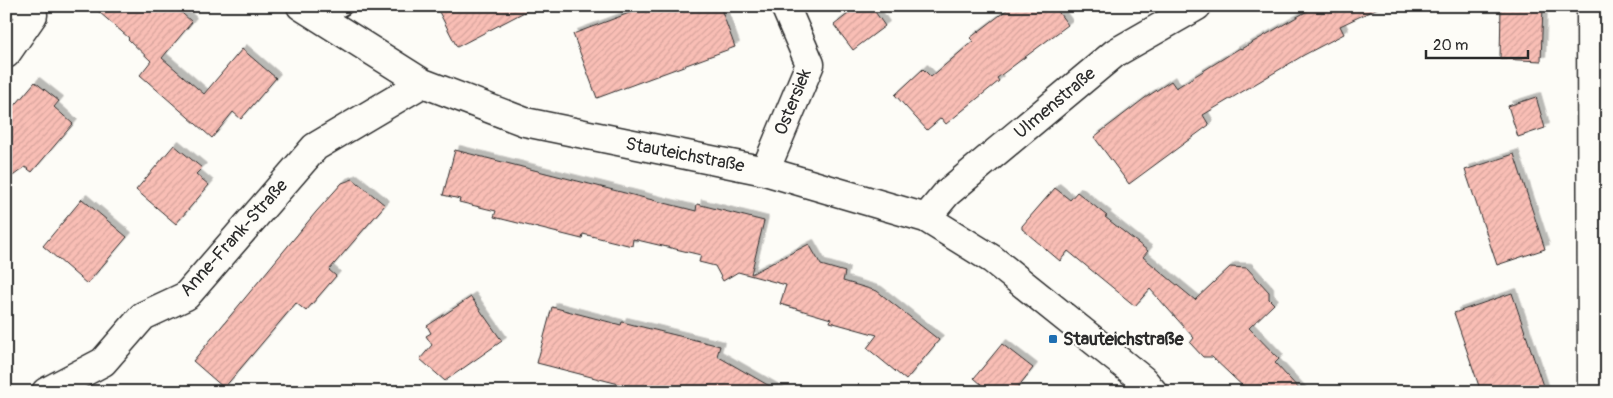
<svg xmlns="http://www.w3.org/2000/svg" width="1613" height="398" font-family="Pangolin,sans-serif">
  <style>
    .building { fill: url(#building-hatch); stroke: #2b2b2b; filter: url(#shadow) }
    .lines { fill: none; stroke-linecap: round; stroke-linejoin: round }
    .lane-casing { stroke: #2b2b2b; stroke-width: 20 }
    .street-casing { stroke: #2b2b2b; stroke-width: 31 }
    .lane { stroke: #fdfcf7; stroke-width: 16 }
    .street { stroke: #fdfcf7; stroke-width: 28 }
    .poi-dot { fill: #1f6fb2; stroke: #fdfcf7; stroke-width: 2 }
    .labels { text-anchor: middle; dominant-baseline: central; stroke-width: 4.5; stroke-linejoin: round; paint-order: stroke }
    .street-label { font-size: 18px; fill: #2b2b2b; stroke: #fdfcf7 }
    .poi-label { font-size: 18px; font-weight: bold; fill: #2b2b2b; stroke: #fdfcf7; text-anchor: start }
  </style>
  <defs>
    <pattern id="building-hatch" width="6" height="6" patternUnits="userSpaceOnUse" patternTransform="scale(1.25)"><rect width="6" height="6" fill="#f9beb5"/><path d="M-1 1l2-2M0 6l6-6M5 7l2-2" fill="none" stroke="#d6a39c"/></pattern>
    <filter id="shadow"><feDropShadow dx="4.5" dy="-4.5" stdDeviation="0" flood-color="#0004"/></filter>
  </defs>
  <rect width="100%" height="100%" fill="#fdfcf7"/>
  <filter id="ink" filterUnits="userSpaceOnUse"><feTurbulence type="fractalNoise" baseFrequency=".02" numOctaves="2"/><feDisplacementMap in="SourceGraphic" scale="10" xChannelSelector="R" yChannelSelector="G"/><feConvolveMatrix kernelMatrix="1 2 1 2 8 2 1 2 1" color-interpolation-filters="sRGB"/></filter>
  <g filter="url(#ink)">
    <!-- building -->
    <path class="building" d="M 92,6 L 174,6 L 192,22 L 162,58 L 204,94 L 242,49 L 276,78 L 241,119 L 233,112 L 212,138 L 140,75 L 151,61 L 128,39 L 129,38 Z
      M 436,6 L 536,6 L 457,47 Z
      M 648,6 L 720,6 L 735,47 L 597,98 L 573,34 Z
      M 858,6 L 871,6 L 885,26 L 853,50 L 834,25 Z
      M 1012,6 L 1054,6 L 1068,25 L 997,78 L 999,81 L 946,124 L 941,118 L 927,130 L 895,95 L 923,69 L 931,77 L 973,41 L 970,38 Z
      M 1316,6 L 1382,6 L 1340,26 L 1344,34 L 1304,55 L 1203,115 L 1209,125 L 1129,184 L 1094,137 L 1145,98 L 1171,81 L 1176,88 L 1240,48 L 1241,49 Z
      M 1501,6 L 1543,6 L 1541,61 L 1500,59 Z
      M 35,82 L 59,101 L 54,107 L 73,124 L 32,172 L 25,167 L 6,181 L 6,116 Z
      M 1536,97 L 1545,128 L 1518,137 L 1508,106 Z
      M 174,145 L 202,168 L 196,174 L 209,185 L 176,224 L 136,190 Z
      M 455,150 L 696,211 L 697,204 L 764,221 L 751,274 L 809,244 L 821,265 L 845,272 L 843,281 L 877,291 L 939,340 L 906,380 L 867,348 L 877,335 L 830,322 L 831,319 L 780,304 L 786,285 L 738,272 L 723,281 L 715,266 L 699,262 L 701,255 L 633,239 L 632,246 L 583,234 L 582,239 L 494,217 L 496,211 L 459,202 L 460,199 L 443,195 Z
      M 1514,154 L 1545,249 L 1497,265 L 1465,170 Z
      M 353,179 L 385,205 L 329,270 L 336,276 L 306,311 L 296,303 L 224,388 L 193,361 L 316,212 L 342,183 Z
      M 1055,188 L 1070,200 L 1077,192 L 1107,216 L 1105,217 L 1148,251 L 1143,257 L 1195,300 L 1230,267 L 1247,268 L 1269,292 L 1269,299 L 1274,304 L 1249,328 L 1279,359 L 1275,363 L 1302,392 L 1249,392 L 1212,357 L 1203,357 L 1190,343 L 1194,338 L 1150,289 L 1135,306 L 1068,251 L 1060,261 L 1022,229 L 1022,226 Z
      M 82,199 L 127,237 L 87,284 L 43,246 Z
      M 1512,293 L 1545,392 L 1481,392 L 1454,313 Z
      M 471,297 L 502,341 L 445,381 L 420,359 L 432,345 L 426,336 L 431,333 L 427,326 Z
      M 552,307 L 621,325 L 622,322 L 720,346 L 717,356 L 780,392 L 650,392 L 537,363 Z
      M 1002,344 L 1033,368 L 1014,392 L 990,392 L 974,378 Z"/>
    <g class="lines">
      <defs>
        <path id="lane" d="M 320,19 L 344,6"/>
        <path id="street" d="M 301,6 L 423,83 L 525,122 L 765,171 L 926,218 L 992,259 L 1143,380 L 1153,392
          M 1591,6 L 1592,392
          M 6,54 L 33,15 L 22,6
          M 765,171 L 810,64 L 785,6
          M 926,218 L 947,193 L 1115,53 L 1197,6
          M 46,392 L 103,362 L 143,316 L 186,296 L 315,147 L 423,83"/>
      </defs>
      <!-- lane casing -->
      <use href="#lane" class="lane-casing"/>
      <!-- street casing -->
      <use href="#street" class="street-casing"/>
      <!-- lane -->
      <use href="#lane" class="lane"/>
      <!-- street -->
      <use href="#street" class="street"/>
    </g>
  </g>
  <!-- markers -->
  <rect class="poi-dot" x="1048" y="334" width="10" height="10" rx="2.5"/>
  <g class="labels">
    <!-- street labels -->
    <g class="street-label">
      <text transform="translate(793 102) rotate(-68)">Ostersiek</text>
      <text transform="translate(1055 103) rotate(-40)">Ulmenstraße</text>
      <text transform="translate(685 155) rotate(11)">Stauteichstraße</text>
      <text transform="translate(234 238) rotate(-48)">Anne-Frank-Straße</text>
    </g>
    <!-- poi labels -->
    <g class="poi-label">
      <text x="1063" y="339">Stauteichstraße</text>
    </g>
  </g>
  <!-- margin -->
  <rect width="1613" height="398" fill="none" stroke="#fdfcf7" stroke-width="25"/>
  <rect x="12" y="12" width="1588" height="373" fill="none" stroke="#2b2b2b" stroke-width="2" filter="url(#ink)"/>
  <!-- scale -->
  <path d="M1426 50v8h102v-8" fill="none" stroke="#2b2b2b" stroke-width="2.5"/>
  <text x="1433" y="50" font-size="15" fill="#2b2b2b" stroke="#fdfcf7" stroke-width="4" paint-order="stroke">20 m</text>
</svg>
